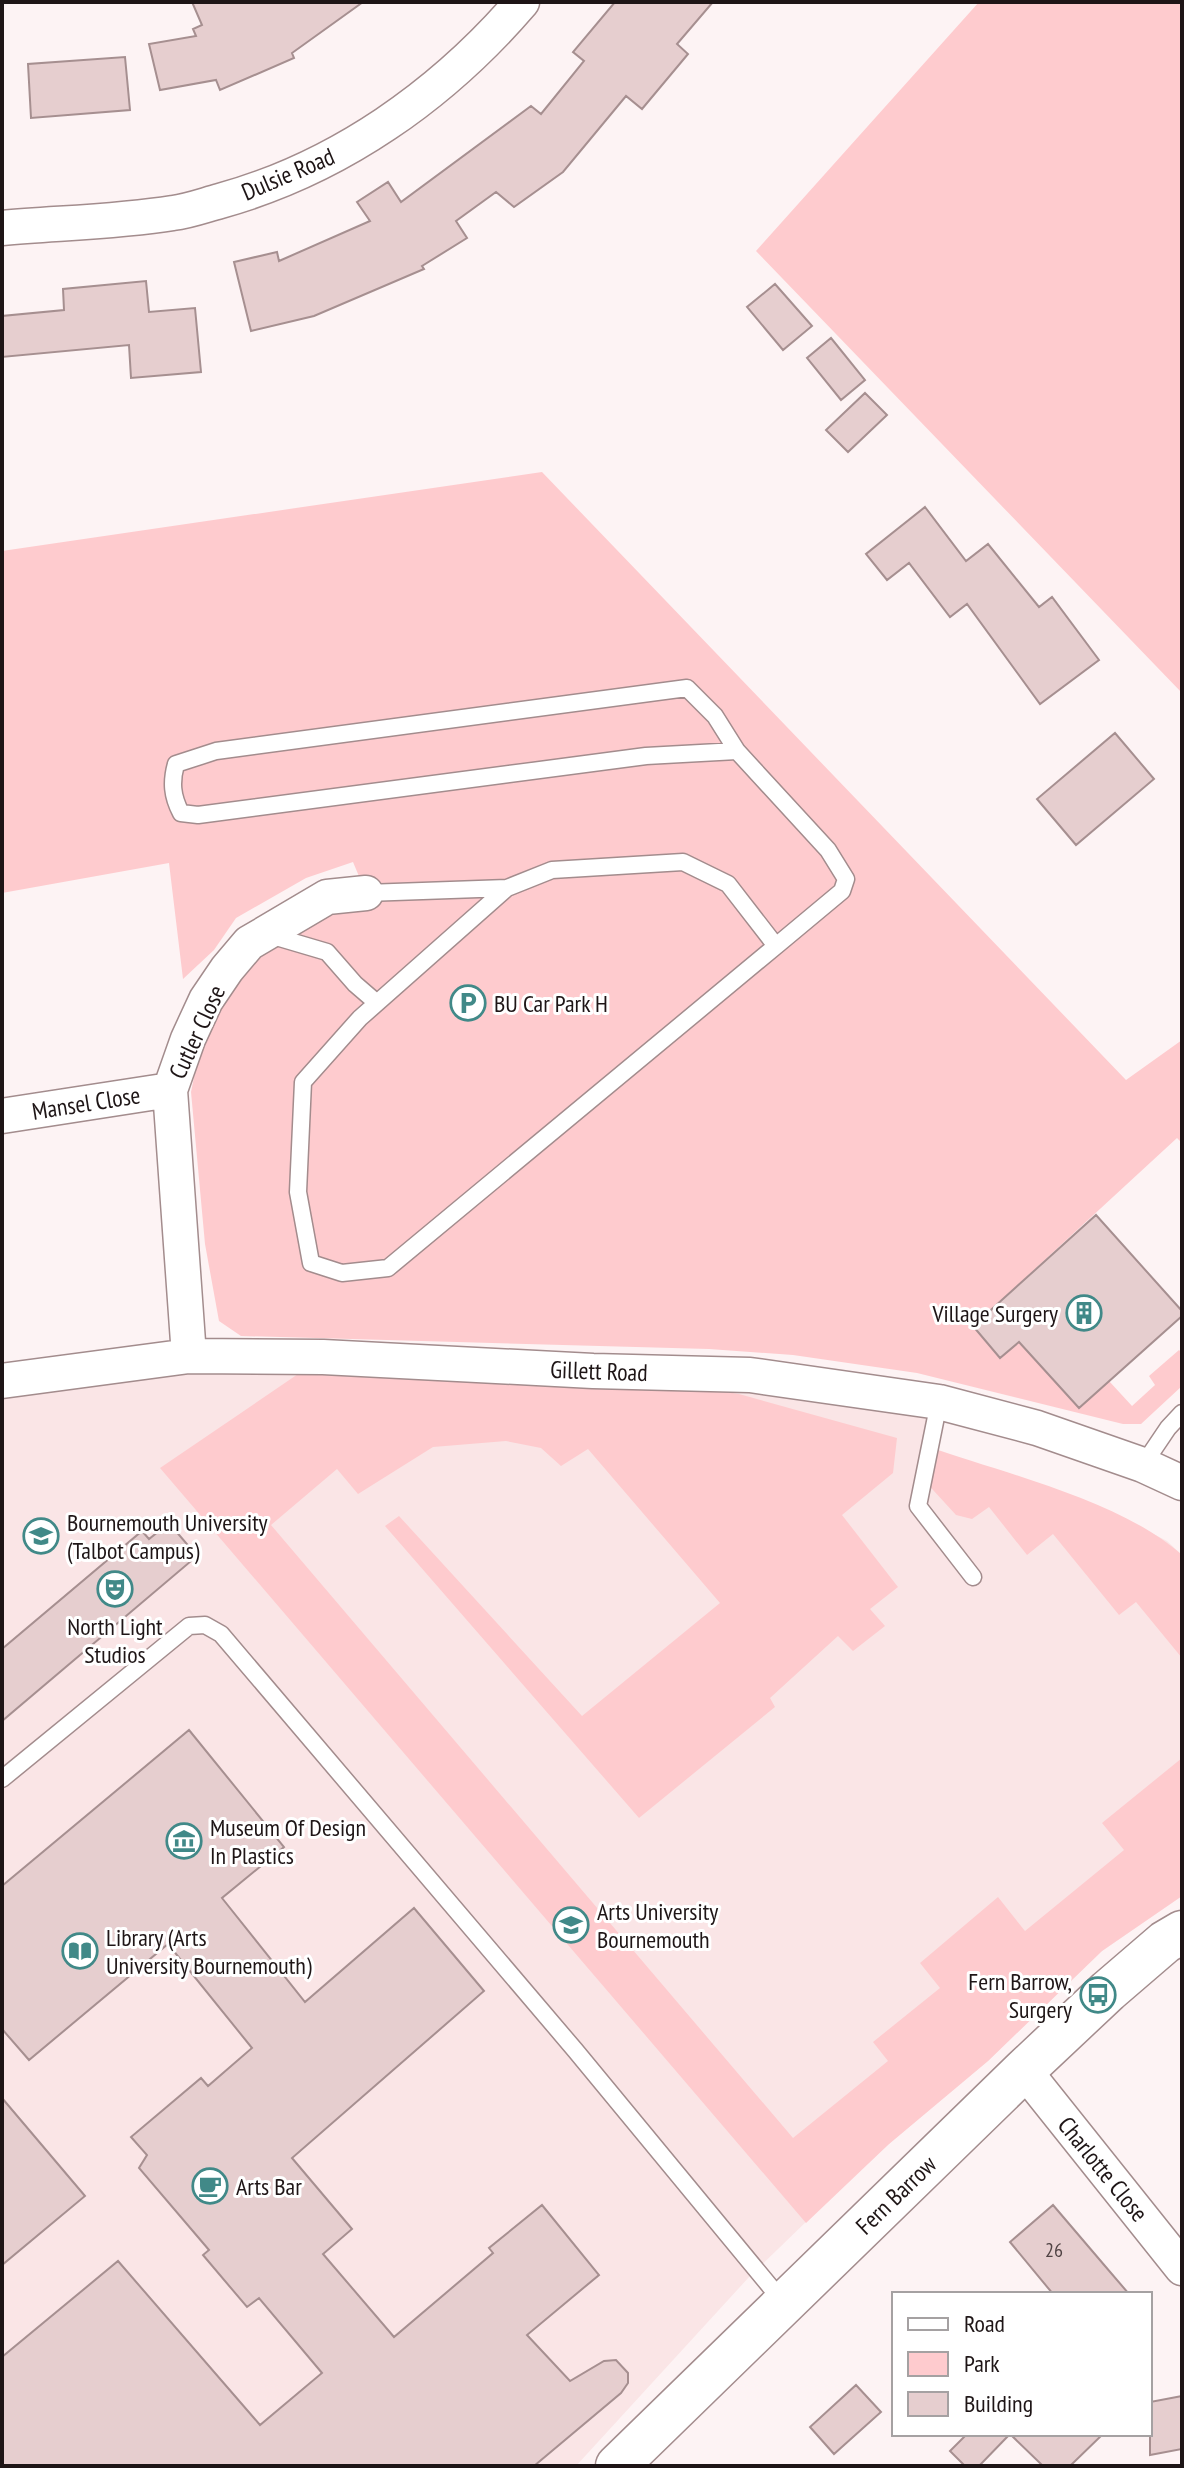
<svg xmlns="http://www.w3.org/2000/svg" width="1184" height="2468" font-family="'PT Sans Narrow',sans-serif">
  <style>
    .built { fill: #fae5e6 }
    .green { fill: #fecbce }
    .building { fill: #e6cecf; stroke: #a68f90; stroke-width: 2 }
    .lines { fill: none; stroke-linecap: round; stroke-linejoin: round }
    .service-casing { stroke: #a38c8d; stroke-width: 19 }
    .minor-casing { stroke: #a38c8d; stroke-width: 37 }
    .tertiary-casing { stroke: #a38c8d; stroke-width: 45 }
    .service { stroke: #fff; stroke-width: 16 }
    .minor { stroke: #fff; stroke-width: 34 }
    .tertiary { stroke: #fff; stroke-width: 42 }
    .labels { text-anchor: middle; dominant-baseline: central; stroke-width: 6; stroke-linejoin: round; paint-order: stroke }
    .number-label { font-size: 20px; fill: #504344 }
    .street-label { font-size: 24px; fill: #1e1516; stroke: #fff }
    .poi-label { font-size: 24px; fill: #1e1516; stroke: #fff; text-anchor: start }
  </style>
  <rect width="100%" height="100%" fill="#fdf3f4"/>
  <!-- built -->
  <path class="built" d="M 189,1356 L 939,1402 L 929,1448 L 1099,1506 L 1167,1541 L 1182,1555 L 1182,1896 L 1102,1951 L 988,2061 L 889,2144 L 841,2188 L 750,2276 L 576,2466 L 2,2466 L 2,1381 Z"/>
  <!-- green -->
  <path class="green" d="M 979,2 L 1182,2 L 1182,693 L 756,251 Z
    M 542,472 L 1126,1080 L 1182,1040 L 1182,1143 L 1177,1138 L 973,1326 L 1000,1358 L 1019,1342 L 1109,1381 L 1132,1406 L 1155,1385 L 1149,1376 L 1179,1350 L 1182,1353 L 1182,1386 L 1141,1424 L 1123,1424 L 917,1373 L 793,1355 L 709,1349 L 241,1336 L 219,1321 L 205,1244 L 191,1092 L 198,1058 L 211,1023 L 257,955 L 366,893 L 353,862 L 306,878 L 236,918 L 214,950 L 183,979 L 169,863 L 2,893 L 2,551 Z
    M 323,1357 L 593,1371 L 739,1394 L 897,1438 L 893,1473 L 842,1515 L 898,1587 L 870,1609 L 885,1626 L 853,1651 L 838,1636 L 770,1698 L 775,1707 L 639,1818 L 385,1526 L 399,1516 L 582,1716 L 720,1603 L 588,1449 L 561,1466 L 541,1448 L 506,1441 L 433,1447 L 358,1494 L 337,1469 L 271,1525 L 793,2138 L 888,2061 L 873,2042 L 940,1988 L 920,1963 L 998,1897 L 1025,1931 L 1124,1850 L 1102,1823 L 1182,1758 L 1182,1896 L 1102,1951 L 988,2061 L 889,2144 L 806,2223 L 160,1468 Z
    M 929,1447 C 1004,1473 1124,1502 1182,1555 L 1182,1658 L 1136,1602 L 1119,1615 L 1053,1534 L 1027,1555 L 989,1507 L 972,1519 L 956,1515 L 923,1479 Z"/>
  <!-- building -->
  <path class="building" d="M 192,2 L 363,2 L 292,53 L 294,58 L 220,90 L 216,80 L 160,90 L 149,44 L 196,36 L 193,29 L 202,25 Z
    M 615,2 L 713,2 L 677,44 L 688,54 L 642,109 L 626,96 L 563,172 L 514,207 L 496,192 L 456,221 L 467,238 L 422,266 L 424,269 L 314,316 L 251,331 L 234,262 L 277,252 L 279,261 L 370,221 L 357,202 L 388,182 L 401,202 L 531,106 L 541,114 L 584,61 L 573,52 Z
    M 125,57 L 130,110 L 31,118 L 28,64 Z
    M 146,281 L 149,312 L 195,308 L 201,372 L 131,378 L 129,345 L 2,357 L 2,316 L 64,310 L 63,289 Z
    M 775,284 L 812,326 L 783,350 L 747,307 Z
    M 831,338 L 865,380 L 841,400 L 807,358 Z
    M 865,393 L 887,415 L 848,452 L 826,430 Z
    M 925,507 L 966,561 L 988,544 L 1039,607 L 1052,597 L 1099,660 L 1040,704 L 967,604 L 950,617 L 909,563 L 887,580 L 866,554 Z
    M 1115,733 L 1154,779 L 1076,845 L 1037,799 Z
    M 1096,1215 L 1182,1311 L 1182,1316 L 1079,1408 L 1019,1342 L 1000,1358 L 973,1326 Z
    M 169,1523 L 197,1556 L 2,1721 L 2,1649 L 142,1531 L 149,1539 Z
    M 189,1730 L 284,1847 L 222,1898 L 305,2002 L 414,1908 L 484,1991 L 292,2158 L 352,2229 L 323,2254 L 394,2337 L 493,2253 L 489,2248 L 542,2205 L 599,2275 L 527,2335 L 570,2381 L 604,2361 L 616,2360 L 628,2373 L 628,2383 L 621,2393 L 534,2466 L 2,2466 L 2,2357 L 118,2261 L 260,2425 L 322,2373 L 259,2298 L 247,2307 L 203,2255 L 209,2250 L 139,2168 L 147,2155 L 131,2137 L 201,2078 L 208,2086 L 252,2048 L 168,1944 L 29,2060 L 2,2029 L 2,1886 Z
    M 2,2098 L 85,2196 L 2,2265 Z
    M 1053,2205 L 1105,2266 L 1129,2294 L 1053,2294 L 1010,2242 Z
    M 856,2385 L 881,2412 L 834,2454 L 810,2427 Z
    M 1182,2396 L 1182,2449 L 1150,2455 L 1150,2402 Z
    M 967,2434 L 1103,2434 L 1070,2466 L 1043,2466 L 1010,2434 L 979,2466 L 965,2466 L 950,2451 Z"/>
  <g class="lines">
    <defs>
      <path id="service" d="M 737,751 L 646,756 L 198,815 L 181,813 C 172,796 171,782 176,764 L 216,751 L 687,688 L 715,716 L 737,751 L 828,850 L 846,879 L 842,891 L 776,946
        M 683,862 L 728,884 L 776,946 L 388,1268 L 342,1273 L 311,1263 L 298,1192 L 303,1082 L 360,1018 L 507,888 L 552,870 Z
        M 366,893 L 507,888
        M 266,934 L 327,952 L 355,984 L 377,1003
        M 939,1402 L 918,1506 L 973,1577
        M 1143,1465 L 1168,1428 L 1182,1413
        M 2,1779 L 189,1626 L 205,1625 L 221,1634 L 575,2050 L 783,2302"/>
      <path id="minor" d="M 2,228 C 58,223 117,222 173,213 C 189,211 205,205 220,201 C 339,168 442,95 522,2
        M 2,1116 L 170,1090
        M 189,1356 L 170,1090 L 188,1039 L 206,1000 L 227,969 L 249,943 L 327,897 L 366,893
        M 2,1381 L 189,1356 L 323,1357 L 593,1371 L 750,1375 L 939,1402 L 1037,1428 L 1143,1465 L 1182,1483
        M 1024,2070 L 1182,2268"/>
      <path id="tertiary" d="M 617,2466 L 1024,2070 L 1108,1991 L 1165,1942 L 1182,1932"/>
    </defs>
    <!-- service casing -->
    <use href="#service" class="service-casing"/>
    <!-- minor casing -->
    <use href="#minor" class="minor-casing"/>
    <!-- tertiary casing -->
    <use href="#tertiary" class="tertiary-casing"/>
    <!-- service -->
    <use href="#service" class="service"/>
    <!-- minor -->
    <use href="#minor" class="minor"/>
    <!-- tertiary -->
    <use href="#tertiary" class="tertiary"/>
  </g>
  <!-- icons -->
  <defs>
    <symbol id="parking-ring" viewBox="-11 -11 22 22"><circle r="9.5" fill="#fff" stroke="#418988" stroke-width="1.5"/><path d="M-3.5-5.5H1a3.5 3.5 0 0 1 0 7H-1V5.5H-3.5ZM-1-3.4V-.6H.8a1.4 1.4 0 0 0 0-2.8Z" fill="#418988"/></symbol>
    <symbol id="building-ring" viewBox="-11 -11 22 22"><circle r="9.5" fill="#fff" stroke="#418988" stroke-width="1.5"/><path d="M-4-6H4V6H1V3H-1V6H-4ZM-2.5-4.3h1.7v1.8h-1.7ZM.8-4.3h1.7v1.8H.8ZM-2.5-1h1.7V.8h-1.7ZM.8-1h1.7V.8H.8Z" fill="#418988"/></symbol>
    <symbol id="university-ring" viewBox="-11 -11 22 22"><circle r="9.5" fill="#fff" stroke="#418988" stroke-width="1.5"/><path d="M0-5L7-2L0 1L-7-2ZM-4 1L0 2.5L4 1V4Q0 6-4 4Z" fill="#418988"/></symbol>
    <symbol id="theatre-ring" viewBox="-11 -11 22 22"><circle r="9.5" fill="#fff" stroke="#418988" stroke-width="1.5"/><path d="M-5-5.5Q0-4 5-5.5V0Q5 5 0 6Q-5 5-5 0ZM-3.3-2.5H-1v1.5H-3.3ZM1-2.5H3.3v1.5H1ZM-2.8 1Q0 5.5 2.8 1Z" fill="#418988"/></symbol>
    <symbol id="museum-ring" viewBox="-11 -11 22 22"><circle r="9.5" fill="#fff" stroke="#418988" stroke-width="1.5"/><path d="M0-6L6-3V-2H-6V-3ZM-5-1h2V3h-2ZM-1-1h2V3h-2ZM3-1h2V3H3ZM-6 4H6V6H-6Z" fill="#418988"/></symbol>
    <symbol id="library-ring" viewBox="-11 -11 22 22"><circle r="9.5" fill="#fff" stroke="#418988" stroke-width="1.5"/><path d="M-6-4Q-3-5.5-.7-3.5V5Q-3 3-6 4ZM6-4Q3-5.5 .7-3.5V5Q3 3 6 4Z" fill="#418988"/></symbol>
    <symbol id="bus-ring" viewBox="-11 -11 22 22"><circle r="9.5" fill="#fff" stroke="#418988" stroke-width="1.5"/><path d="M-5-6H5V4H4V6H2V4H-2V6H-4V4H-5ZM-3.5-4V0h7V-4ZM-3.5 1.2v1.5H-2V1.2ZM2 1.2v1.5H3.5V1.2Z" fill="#418988"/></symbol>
    <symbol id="cafe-ring" viewBox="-11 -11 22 22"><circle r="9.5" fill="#fff" stroke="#418988" stroke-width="1.5"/><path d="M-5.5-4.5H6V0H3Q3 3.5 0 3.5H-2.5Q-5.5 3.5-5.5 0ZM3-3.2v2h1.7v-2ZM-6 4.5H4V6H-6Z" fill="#418988"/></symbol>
  </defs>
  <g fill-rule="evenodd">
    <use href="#parking-ring" x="448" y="983" width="40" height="40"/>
    <use href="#building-ring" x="1064" y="1293" width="40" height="40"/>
    <use href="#university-ring" x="21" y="1516" width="40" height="40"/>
    <use href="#theatre-ring" x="95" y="1569" width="40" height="40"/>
    <use href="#museum-ring" x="164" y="1821" width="40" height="40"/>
    <use href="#university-ring" x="551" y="1905" width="40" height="40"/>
    <use href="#library-ring" x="60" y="1931" width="40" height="40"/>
    <use href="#bus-ring" x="1078" y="1975" width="40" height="40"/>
    <use href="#cafe-ring" x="190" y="2166" width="40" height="40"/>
  </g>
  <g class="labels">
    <!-- number labels -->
    <g class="number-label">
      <text x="1054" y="2250">26</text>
    </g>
    <!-- street labels -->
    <g class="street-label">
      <text transform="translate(288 174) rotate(-23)">Dulsie Road</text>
      <text transform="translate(197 1032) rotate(-65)">Cutler Close</text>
      <text transform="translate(86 1103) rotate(-9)">Mansel Close</text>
      <text transform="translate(599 1371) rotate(2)">Gillett Road</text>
      <text transform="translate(1103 2169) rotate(51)">Charlotte Close</text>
      <text transform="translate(896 2195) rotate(-44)">Fern Barrow</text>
    </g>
    <!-- poi labels -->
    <g class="poi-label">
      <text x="494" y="1003">BU Car Park H</text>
      <text x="1058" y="1313" text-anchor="end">Village Surgery</text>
      <text x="67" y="1522">Bournemouth University<tspan x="67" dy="28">(Talbot Campus)</tspan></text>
      <text x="115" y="1626" text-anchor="middle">North Light<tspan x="115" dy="28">Studios</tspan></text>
      <text x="210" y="1827">Museum Of Design<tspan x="210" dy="28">In Plastics</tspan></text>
      <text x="597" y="1911">Arts University<tspan x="597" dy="28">Bournemouth</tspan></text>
      <text x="106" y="1937">Library (Arts<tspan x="106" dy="28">University Bournemouth)</tspan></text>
      <text x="1072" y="1981" text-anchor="end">Fern Barrow,<tspan x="1072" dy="28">Surgery</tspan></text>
      <text x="236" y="2186">Arts Bar</text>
    </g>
  </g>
  <!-- border -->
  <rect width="1184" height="2468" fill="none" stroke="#1e1516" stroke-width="8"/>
  <!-- legend -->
  <rect x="892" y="2292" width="260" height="144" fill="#ffffff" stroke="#a5a1a2" stroke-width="2"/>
  <rect x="908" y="2318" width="40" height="12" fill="#ffffff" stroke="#a5a1a2" stroke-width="2"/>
  <text x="964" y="2332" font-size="24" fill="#1e1516">Road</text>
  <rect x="908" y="2352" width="40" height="24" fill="#fecbce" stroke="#a5a1a2" stroke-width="2"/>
  <text x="964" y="2372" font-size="24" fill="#1e1516">Park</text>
  <rect x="908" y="2392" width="40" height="24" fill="#e6cecf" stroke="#a5a1a2" stroke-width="2"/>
  <text x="964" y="2412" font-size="24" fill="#1e1516">Building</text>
</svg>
